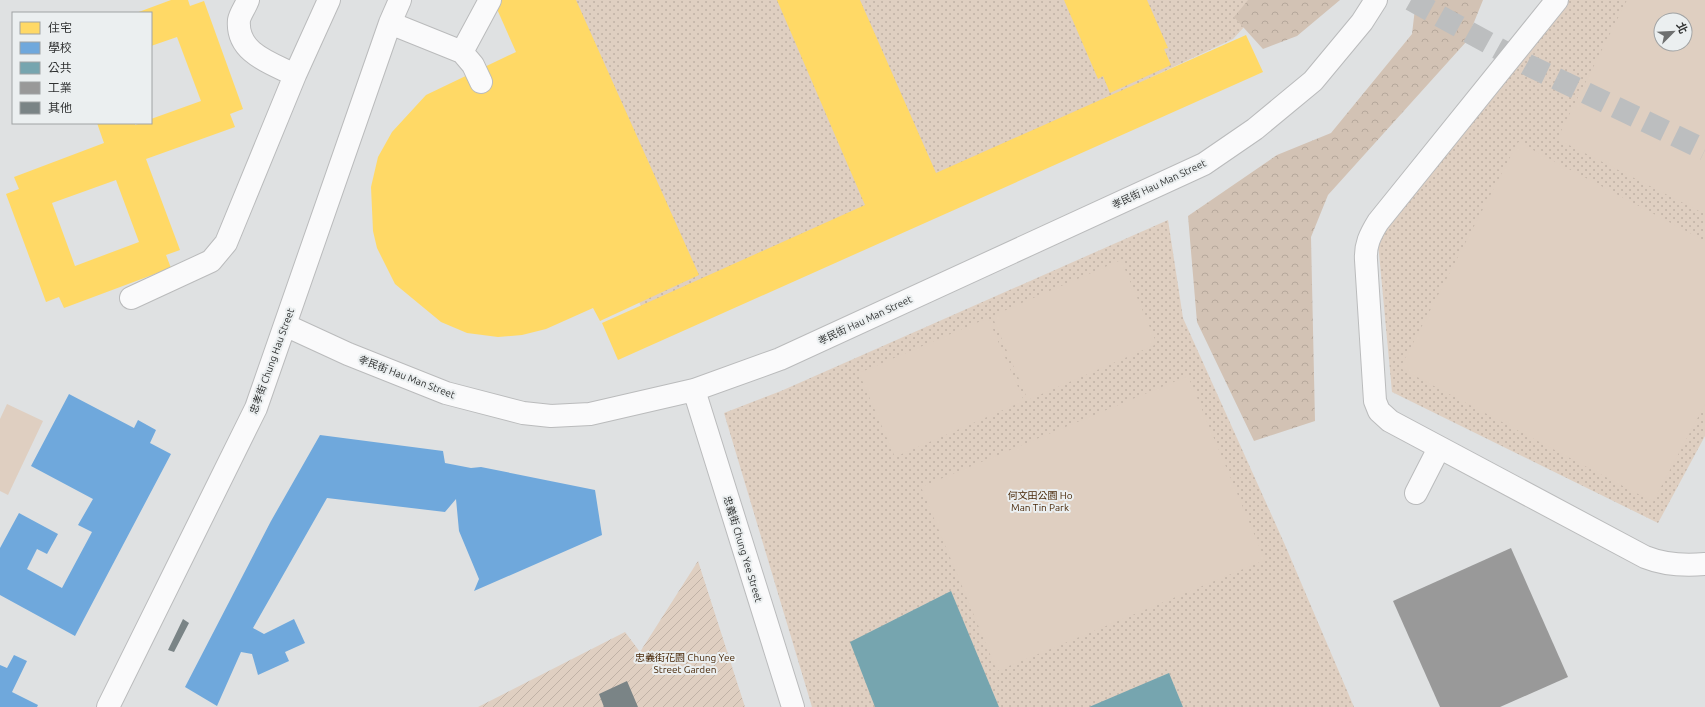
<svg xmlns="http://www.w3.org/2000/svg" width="1705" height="707" font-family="Ubuntu,'Noto Sans TC',sans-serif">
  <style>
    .grass { fill: url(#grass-dots); fill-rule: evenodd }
    .forest { fill: url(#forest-crowns) }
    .garden { fill: url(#garden-furrows) }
    .pitch { fill: #dfcfc1; fill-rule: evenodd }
    .homes { fill: #ffd966; fill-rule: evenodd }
    .schools { fill: #6fa8dc }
    .public { fill: #76a5af }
    .industry { fill: #999 }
    .building { fill: #7a8486 }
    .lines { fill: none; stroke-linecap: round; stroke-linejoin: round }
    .highway-tunnel { stroke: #bcbebf; stroke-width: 22; stroke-dasharray: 22 11; stroke-linecap: butt }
    .minor-casing { stroke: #babbbc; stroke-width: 24 }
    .minor { stroke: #fafafb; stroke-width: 22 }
    .labels { text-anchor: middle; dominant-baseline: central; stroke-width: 4; stroke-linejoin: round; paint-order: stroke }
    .street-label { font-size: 10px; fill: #2f3131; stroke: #ebeff0 }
    .park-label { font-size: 10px; fill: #492909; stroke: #ebeff0 }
  </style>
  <defs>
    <pattern id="grass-dots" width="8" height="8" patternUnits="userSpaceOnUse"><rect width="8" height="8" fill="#dfcfc1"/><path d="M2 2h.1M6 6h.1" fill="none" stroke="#c0b2a6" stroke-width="1.8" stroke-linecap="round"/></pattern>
    <pattern id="forest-crowns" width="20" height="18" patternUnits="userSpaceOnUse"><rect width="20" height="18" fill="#d2c2b4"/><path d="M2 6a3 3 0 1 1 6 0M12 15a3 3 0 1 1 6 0" fill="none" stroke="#b5a79b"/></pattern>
    <pattern id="garden-furrows" width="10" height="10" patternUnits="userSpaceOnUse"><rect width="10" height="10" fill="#dfcfc1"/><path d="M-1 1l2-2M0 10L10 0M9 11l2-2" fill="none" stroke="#c0b2a6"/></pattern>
  </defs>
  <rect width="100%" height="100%" fill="#dfe1e2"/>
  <!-- grass -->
  <path class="grass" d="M 539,0 L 1269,0 L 1233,39 L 645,315 L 509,14 Z
    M 1568,0 L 1705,0 L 1705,436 L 1658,523 L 1392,392 L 1377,232 ZM 1661,20 L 1685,20 L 1685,44 L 1661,44 Z
    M 1168,220 L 1183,318 L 1285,545 L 1354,707 L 812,707 L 724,413 L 781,391 Z"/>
  <!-- forest -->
  <path class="forest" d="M 1248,0 L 1340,0 L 1297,36 L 1263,49 L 1234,17 Z
    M 1416,0 L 1483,0 L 1466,42 L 1328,195 L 1311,237 L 1315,421 L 1254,441 L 1197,322 L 1188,216 L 1277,155 L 1331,133 L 1412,34 Z"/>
  <!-- garden -->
  <path class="garden" d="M 698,561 L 745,707 L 478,707 L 625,632 L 640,652 Z"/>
  <!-- pitch -->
  <path class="pitch" d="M 1627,0 L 1705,0 L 1705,214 L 1557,139 ZM 1661,20 L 1685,20 L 1685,44 L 1661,44 Z
    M 1518,142 L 1705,241 L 1705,404 L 1653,502 L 1400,368 Z
    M 1121,260 L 1157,344 L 1028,400 L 992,316 Z
    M 988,318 L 1024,401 L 895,457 L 859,373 Z
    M 1188,376 L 1265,560 L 997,671 L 921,487 Z
    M 7,404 L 43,421 L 8,495 L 0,491 L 0,419 Z"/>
  <!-- homes -->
  <path class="homes" d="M 171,0 L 188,0 L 190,6 L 204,1 L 243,109 L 230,114 L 235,127 L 146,159 L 180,250 L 166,255 L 171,268 L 64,308 L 59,297 L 46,302 L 6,194 L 19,189 L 14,177 L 104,143 L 97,123 L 135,123 L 135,125 L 141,123 L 151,123 L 151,119 L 201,101 L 177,37 L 151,46 L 151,13 L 136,13 ZM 116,180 L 139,242 L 75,266 L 52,203 Z
    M 493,0 L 576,0 L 699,275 L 600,321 L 593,308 L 546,329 L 522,335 L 498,337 L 467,333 L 441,322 L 395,284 L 377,248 L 373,231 L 371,187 L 378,157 L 392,132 L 426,95 L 516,52 Z
    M 777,0 L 860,0 L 936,173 L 1246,35 L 1263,72 L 618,360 L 602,323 L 865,205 Z
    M 1064,0 L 1147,0 L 1168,48 L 1164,49 L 1171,65 L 1110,93 L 1103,76 L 1098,79 Z"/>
  <!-- schools -->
  <path class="schools" d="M 69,394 L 134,428 L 138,420 L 156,430 L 150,443 L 171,454 L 75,636 L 0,595 L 0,548 L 19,513 L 58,534 L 47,554 L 37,549 L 27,569 L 62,588 L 92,532 L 78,525 L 93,499 L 31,466 Z
    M 320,435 L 443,451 L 445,463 L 471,468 L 481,467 L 595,490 L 602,535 L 474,591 L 479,579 L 459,531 L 456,499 L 445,512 L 327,498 L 253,628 L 264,634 L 294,619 L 305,643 L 285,652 L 289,661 L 258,675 L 252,654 L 241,652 L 217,706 L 185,687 L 271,521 Z
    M 14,655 L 27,661 L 12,692 L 38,705 L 37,707 L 0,707 L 0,665 L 7,668 Z"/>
  <!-- public -->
  <path class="public" d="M 951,591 L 999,707 L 875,707 L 850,642 Z
    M 1169,673 L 1183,707 L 1089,707 Z"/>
  <!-- industry -->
  <path class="industry" d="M 1511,548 L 1568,677 L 1500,707 L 1440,707 L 1393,601 Z"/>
  <!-- building -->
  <path class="building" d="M 183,619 L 189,623 L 174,652 L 168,650 Z
    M 627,681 L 638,707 L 604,707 L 599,694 Z"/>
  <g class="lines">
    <!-- highway-tunnel -->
    <path class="highway-tunnel" d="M 1411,0 L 1530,66 L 1705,150"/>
    <defs>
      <path id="minor" d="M 248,0 C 246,6 240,14 239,20 C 236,53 271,63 295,75
        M 1557,0 L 1378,222 C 1370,235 1365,245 1366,260 L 1375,401 L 1379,411 L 1390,421 L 1645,557 C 1665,565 1684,566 1705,564
        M 390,23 L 462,52 L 490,0
        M 462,52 L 473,65 L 481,82
        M 131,298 L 211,261 L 226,243 L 295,75 L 329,0
        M 285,325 L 348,354 L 446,393 L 523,413 L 551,416 L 590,414 L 694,390 L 780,359 L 1204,164 L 1255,129 L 1313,81 L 1362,22 L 1376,0
        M 694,390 L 793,707
        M 1416,493 L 1439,448
        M 108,707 L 256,408 L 390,23 L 400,0"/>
    </defs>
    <!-- minor casing -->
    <use href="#minor" class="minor-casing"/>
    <!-- minor -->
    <use href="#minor" class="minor"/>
  </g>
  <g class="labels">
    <!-- street labels -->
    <g class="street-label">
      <text transform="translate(1159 184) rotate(-25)">孝民街 Hau Man Street</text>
      <text transform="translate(865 320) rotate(-25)">孝民街 Hau Man Street</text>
      <text transform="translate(272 361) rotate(-70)">忠孝街 Chung Hau Street</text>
      <text transform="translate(407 377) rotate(21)">孝民街 Hau Man Street</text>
      <text transform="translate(743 549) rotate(73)">忠義街 Chung Yee Street</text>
    </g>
    <!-- park labels -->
    <g class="park-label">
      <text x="1040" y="495">何文田公園 Ho<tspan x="1040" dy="12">Man Tin Park</tspan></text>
      <text x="685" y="657">忠義街花園 Chung Yee<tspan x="685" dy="12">Street Garden</tspan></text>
    </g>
  </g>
  <!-- legend -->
  <rect x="12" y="12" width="140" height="112" fill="#ebeff0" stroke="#a0a3a4"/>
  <rect x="20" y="22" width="20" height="12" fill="#ffd966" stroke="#a0a3a4"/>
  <text x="48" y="32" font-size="12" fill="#2f3131">住宅</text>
  <rect x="20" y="42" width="20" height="12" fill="#6fa8dc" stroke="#a0a3a4"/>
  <text x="48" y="52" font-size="12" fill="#2f3131">學校</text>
  <rect x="20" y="62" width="20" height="12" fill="#76a5af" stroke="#a0a3a4"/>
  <text x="48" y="72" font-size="12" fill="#2f3131">公共</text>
  <rect x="20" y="82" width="20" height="12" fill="#999999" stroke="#a0a3a4"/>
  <text x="48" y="92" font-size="12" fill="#2f3131">工業</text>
  <rect x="20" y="102" width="20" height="12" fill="#7a8486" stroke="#a0a3a4"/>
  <text x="48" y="112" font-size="12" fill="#2f3131">其他</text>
  <!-- north arrow -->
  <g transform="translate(1673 32) rotate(66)"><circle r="19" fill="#ebeff0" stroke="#a0a3a4"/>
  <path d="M0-3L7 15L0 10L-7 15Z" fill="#6d6f6f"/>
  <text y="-6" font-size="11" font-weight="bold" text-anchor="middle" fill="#2f3131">北</text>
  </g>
</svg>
